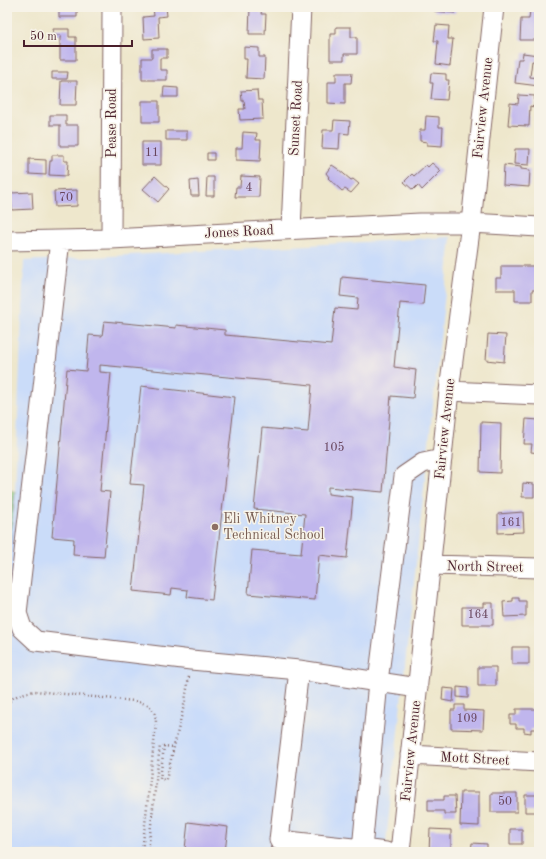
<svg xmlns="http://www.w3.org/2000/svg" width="546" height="859" font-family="'Old Standard TT',serif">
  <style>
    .built { fill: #cadcf9 }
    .green { fill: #95d085; stroke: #707858 }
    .building { fill: #c0b6ed }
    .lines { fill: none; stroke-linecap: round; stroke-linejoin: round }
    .minor-casing { stroke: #836563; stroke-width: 21 }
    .path { stroke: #836563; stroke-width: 2.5; stroke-dasharray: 1 3; stroke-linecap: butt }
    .minor { stroke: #fff; stroke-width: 19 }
    .education-dot { fill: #8d6e63; stroke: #f7f3e8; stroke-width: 1.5 }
    .labels { text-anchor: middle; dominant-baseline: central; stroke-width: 3; stroke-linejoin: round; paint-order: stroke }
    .number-label { font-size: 12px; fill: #68455c }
    .street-label { font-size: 14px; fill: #4a1f2b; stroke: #f7f3e8 }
    .education-label { font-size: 14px; fill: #785e54; stroke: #f7f3e8; text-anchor: start }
  </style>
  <rect width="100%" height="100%" fill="#f7f3e8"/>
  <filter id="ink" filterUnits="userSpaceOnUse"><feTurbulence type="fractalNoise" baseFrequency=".025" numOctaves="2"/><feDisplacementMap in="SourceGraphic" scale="8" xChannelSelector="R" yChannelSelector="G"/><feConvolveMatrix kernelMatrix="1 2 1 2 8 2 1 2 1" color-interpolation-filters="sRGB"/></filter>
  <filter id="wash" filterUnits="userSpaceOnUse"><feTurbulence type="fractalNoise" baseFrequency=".012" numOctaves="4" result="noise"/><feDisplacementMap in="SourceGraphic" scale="16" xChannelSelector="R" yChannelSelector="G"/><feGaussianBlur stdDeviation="0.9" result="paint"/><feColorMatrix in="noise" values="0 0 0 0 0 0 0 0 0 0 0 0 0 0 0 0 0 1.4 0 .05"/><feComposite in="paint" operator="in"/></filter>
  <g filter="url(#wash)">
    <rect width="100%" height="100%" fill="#eee7cc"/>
    <!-- built -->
    <path class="built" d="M 451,237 L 385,852 L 7,852 L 7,562 L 15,492 L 24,261 Z"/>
    <!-- green -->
    <path class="green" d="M 7,489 L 15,492 L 7,562 Z"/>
    <g id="blocks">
      <!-- building -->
      <path class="building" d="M 59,7 L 77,7 L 77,17 L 59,17 Z
        M 153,7 L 166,7 L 167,16 L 158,17 L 159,38 L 144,39 L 143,17 L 154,16 Z
        M 250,7 L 262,7 L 261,14 L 266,14 L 265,34 L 249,34 Z
        M 331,7 L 353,7 L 353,10 L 331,9 Z
        M 435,7 L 456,7 L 455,13 L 434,11 Z
        M 530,10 L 539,11 L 537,40 L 520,40 L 521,19 L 529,19 Z
        M 436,25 L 449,26 L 448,39 L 453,39 L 450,66 L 436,64 L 438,41 L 434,41 Z
        M 336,27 L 351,27 L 351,37 L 357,37 L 357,54 L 344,54 L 344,60 L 330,60 L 330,34 L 336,34 Z
        M 53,29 L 69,29 L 69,37 L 76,37 L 76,60 L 60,60 L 60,37 L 61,37 L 61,35 L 54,35 Z
        M 244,47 L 259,48 L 259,57 L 265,57 L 264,79 L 246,78 L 247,59 L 244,59 Z
        M 152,49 L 167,49 L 167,58 L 160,58 L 160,70 L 167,70 L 167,80 L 142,80 L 142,58 L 152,58 Z
        M 523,53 L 538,55 L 537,62 L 532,61 L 530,77 L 539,78 L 539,86 L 515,83 L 518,59 L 522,59 Z
        M 52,72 L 68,72 L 67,79 L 52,79 Z
        M 336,73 L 352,73 L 351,83 L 345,83 L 345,104 L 328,103 L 328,82 L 336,82 Z
        M 431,73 L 446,74 L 446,80 L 449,80 L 447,100 L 431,99 L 433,83 L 430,83 Z
        M 61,81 L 77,81 L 76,105 L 60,105 Z
        M 164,87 L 178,88 L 178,97 L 163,97 Z
        M 257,90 L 258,100 L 262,100 L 263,119 L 240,120 L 239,109 L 245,109 L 244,101 L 242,101 L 241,91 Z
        M 519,95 L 535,96 L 534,107 L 530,106 L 529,126 L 508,125 L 510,103 L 518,104 Z
        M 142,101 L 159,101 L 159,122 L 142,122 Z
        M 50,115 L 66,115 L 66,125 L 78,125 L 78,146 L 60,146 L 60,125 L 50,125 Z
        M 426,116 L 439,117 L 439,127 L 443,127 L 442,146 L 427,145 L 427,142 L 420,141 L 420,130 L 425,130 Z
        M 334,120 L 350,121 L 349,134 L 340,133 L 339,149 L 322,148 L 323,130 L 333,130 Z
        M 166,131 L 187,131 L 187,140 L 166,140 Z
        M 243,132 L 257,133 L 256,140 L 261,140 L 260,161 L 236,160 L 236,148 L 242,148 Z
        M 142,142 L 161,142 L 161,165 L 142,165 Z
        M 515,149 L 530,149 L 529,165 L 514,164 Z
        M 207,153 L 214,153 L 214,160 L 207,160 Z
        M 52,155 L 64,155 L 64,161 L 68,161 L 67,176 L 49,175 L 50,161 L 52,161 Z
        M 29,159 L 46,160 L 46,175 L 29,174 Z
        M 432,163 L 441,171 L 422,190 L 418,185 L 413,190 L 404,182 L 412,174 L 414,176 L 426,165 L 428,167 Z
        M 332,165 L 338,169 L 351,180 L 353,179 L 359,184 L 351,193 L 345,189 L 342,191 L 328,178 L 329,177 L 326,173 Z
        M 504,165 L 521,167 L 521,169 L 530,170 L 529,187 L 503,185 Z
        M 155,176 L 169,189 L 158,202 L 143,189 Z
        M 241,176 L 260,177 L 259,197 L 235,197 L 236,187 L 240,187 Z
        M 207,177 L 214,177 L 214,196 L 206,196 Z
        M 198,180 L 199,196 L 191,196 L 190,181 Z
        M 77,190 L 77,206 L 55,207 L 54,191 Z
        M 32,192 L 33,209 L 12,210 L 11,193 Z
        M 501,266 L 539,266 L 539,290 L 532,290 L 532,301 L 515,301 L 515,290 L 496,290 L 496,278 L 501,278 Z
        M 342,277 L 425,285 L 423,305 L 400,303 L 394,367 L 416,370 L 413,398 L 391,396 L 383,492 L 328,487 L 328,494 L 353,497 L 347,558 L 319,555 L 315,600 L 248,594 L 252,550 L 301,554 L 305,514 L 254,509 L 262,428 L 308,432 L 312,385 L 100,365 L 100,372 L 111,373 L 100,491 L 110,492 L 104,557 L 73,555 L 74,539 L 52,537 L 67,369 L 86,371 L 89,335 L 102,336 L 104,321 L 176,328 L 176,325 L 225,330 L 225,335 L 331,345 L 335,308 L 357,310 L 358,298 L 340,296 Z
        M 488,334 L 506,335 L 504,362 L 486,360 Z
        M 141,386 L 235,397 L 212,600 L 187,597 L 188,590 L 172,588 L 171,595 L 133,591 L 144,485 L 130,484 Z
        M 526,419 L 539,420 L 539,453 L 531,452 L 532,444 L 524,444 Z
        M 481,422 L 501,423 L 500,473 L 480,472 Z
        M 537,467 L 539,467 L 539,480 L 537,480 Z
        M 523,483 L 534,484 L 534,497 L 522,497 Z
        M 523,512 L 524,532 L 498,533 L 498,514 Z
        M 513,598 L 519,598 L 519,601 L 526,601 L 526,616 L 504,617 L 503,602 L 513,601 Z
        M 484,603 L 493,603 L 493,625 L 462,625 L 462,607 L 484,607 Z
        M 512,647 L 529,647 L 529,664 L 512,664 Z
        M 478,667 L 496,667 L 496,686 L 478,686 Z
        M 457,687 L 468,688 L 468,698 L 457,697 Z
        M 443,688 L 454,689 L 453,702 L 442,700 Z
        M 455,705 L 464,705 L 464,710 L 484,711 L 483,730 L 451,729 L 451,710 L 455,710 Z
        M 516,709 L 539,709 L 538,729 L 531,729 L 531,733 L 524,732 L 524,728 L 516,728 L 516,724 L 510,724 L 510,715 L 516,715 Z
        M 461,792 L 479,792 L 479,826 L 460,825 Z
        M 491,793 L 517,793 L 517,812 L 491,812 Z
        M 525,795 L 539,795 L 539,812 L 525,812 Z
        M 444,796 L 455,796 L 456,814 L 444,814 L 444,811 L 428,811 L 428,800 L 444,800 Z
        M 188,822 L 228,827 L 225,852 L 212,852 L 185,849 Z
        M 430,829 L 451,830 L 451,852 L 429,852 Z
        M 510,829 L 522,829 L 522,844 L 510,844 Z
        M 472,843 L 487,844 L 487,852 L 471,852 Z
        M 271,846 L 297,849 L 297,852 L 270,852 Z"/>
    </g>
  </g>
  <g filter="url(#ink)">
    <use href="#blocks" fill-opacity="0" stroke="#836563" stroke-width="1"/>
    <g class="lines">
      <defs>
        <path id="minor" d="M 291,229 L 301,7
          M 111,239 L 112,7
          M 60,240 L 17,613 L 22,628 L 36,641 L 191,660 L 299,670
          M 7,241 L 111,239 L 420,223 L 471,223 L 539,227
          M 449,391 L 539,395
          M 431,565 L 539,568
          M 410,755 L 539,762
          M 362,849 L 378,682 L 404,476 L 423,463 L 442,459
          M 386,852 L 362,849 L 279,840 L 299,670 L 418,688
          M 400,852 L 449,391 L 471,223 L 494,7"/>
      </defs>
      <!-- minor casing -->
      <use href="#minor" class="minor-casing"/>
      <!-- path -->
      <path class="path" d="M 7,507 L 8,509 L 7,524
        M 7,704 C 14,695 24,693 35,691 L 134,701 C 149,704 156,707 156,724 L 142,852
        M 163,746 L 174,747
        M 164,746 L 160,779 L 166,780 L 185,701 L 189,676
        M 148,852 L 160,745"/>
      <!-- minor -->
      <use href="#minor" class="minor"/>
    </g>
  </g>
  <!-- markers -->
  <circle class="education-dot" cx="215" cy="527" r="4"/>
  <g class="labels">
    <!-- number labels -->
    <g class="number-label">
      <text x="152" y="153">11</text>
      <text x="249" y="188">4</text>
      <text x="66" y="198">70</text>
      <text x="334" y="448">105</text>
      <text x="511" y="523">161</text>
      <text x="478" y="615">164</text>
      <text x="467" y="719">109</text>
      <text x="505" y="802">50</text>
    </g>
    <!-- street labels -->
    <g class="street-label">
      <text transform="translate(483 108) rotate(-84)">Fairview Avenue</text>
      <text transform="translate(296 118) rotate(-87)">Sunset Road</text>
      <text transform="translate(112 123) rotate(-90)">Pease Road</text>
      <text transform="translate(239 232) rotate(-3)">Jones Road</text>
      <text transform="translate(445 429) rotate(-84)">Fairview Avenue</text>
      <text transform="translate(485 567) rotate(1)">North Street</text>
      <text transform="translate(411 751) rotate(-84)">Fairview Avenue</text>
      <text transform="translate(475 759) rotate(3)">Mott Street</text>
    </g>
    <!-- education labels -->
    <g class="education-label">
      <text x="223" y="519">Eli Whitney<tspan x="223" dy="16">Technical School</tspan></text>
    </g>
  </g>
  <!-- margin -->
  <rect width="546" height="859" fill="none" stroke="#f7f3e8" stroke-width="24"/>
  <!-- scale -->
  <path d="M24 40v6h108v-6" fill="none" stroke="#4a1f2b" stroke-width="2"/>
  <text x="30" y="40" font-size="12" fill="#4a1f2b" stroke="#f7f3e8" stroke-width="3" paint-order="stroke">50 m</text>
</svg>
